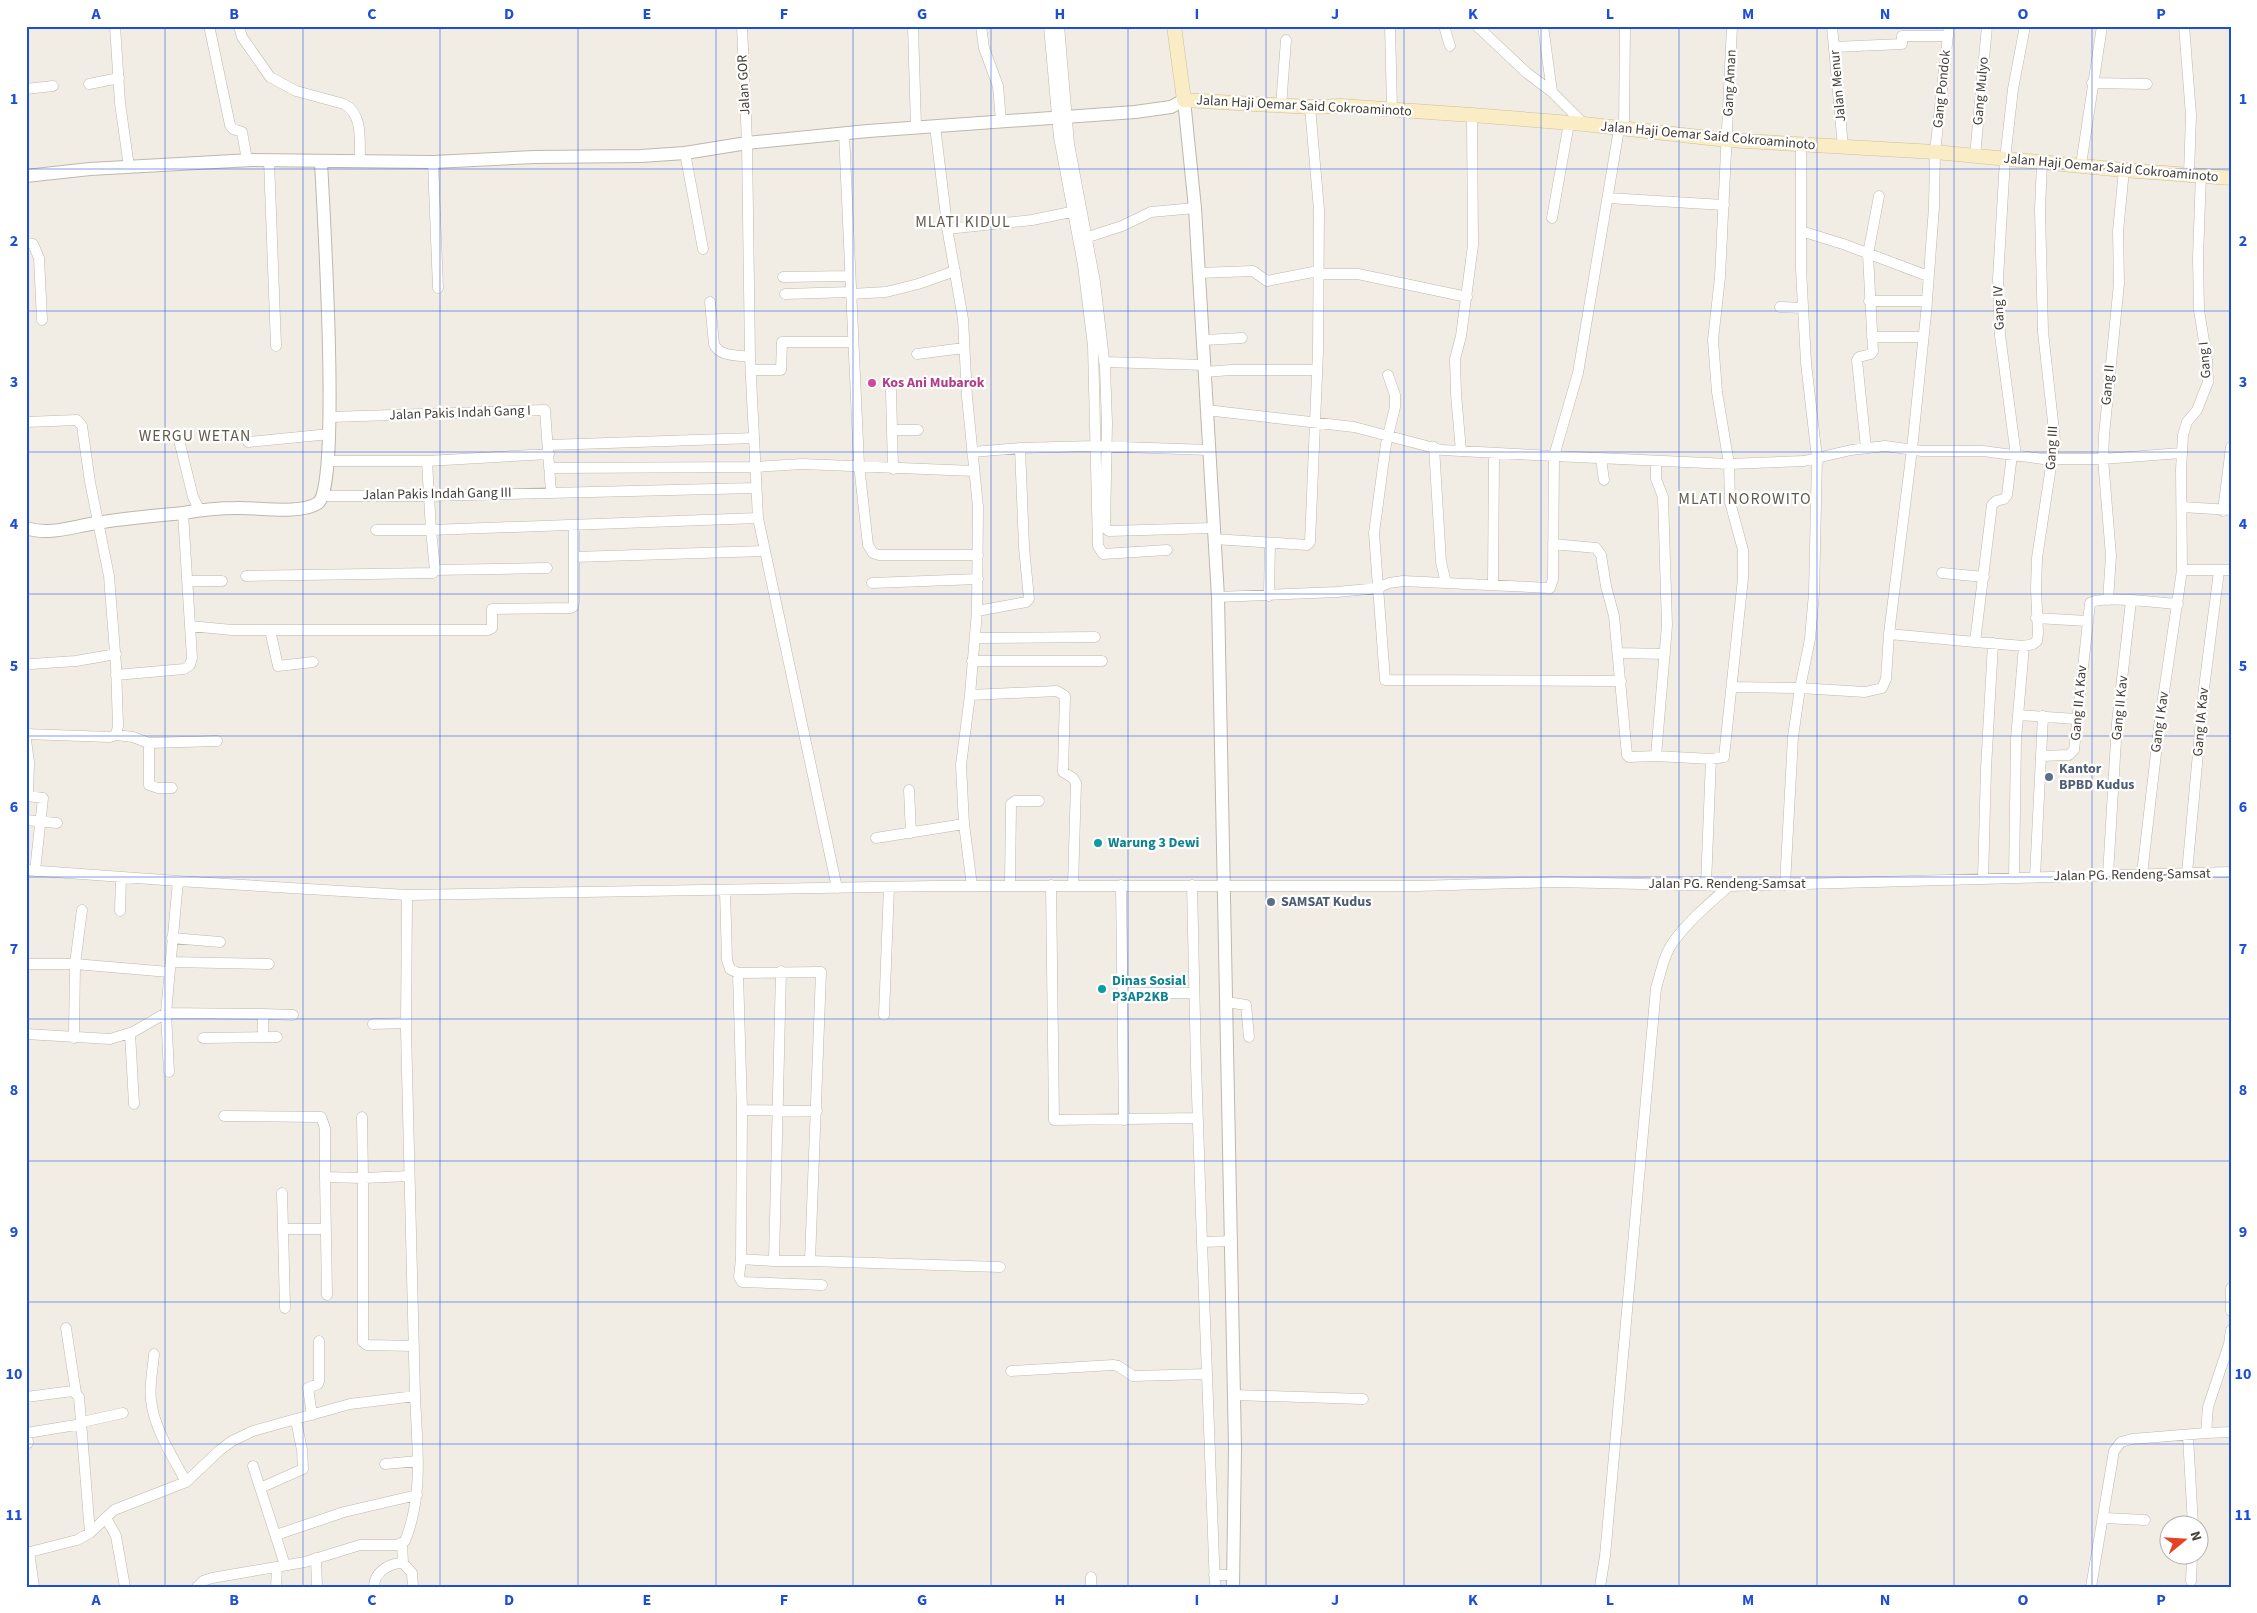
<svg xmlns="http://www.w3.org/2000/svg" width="2257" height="1613" font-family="'Source Sans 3',sans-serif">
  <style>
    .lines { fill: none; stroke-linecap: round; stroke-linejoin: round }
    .minor-casing { stroke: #beb8ab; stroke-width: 11 }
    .tertiary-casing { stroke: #beb8ab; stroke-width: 14 }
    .secondary-casing { stroke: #cdbf98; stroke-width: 15 }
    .minor { stroke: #fff; stroke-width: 10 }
    .tertiary { stroke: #fff; stroke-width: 12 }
    .secondary { stroke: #faedc6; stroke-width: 14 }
    .grid { fill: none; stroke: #1d4ed8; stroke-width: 1; stroke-opacity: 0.55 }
    .hotel-dot { fill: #d1479c; stroke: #fff; stroke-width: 2 }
    .service-dot { fill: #5c6f8a; stroke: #fff; stroke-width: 2 }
    .culture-dot { fill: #0f9aa8; stroke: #fff; stroke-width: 2 }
    .labels { text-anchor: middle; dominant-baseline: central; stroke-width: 4.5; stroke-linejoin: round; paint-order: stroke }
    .street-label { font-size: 14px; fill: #433d35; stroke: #fff }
    .hotel-label { font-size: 14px; font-weight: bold; fill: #b23c85; stroke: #fff; text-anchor: start }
    .service-label { font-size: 14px; font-weight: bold; fill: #4e5e75; stroke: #fff; text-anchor: start }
    .culture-label { font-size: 14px; font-weight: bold; fill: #0d838f; stroke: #fff; text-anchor: start }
    .quarter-label { font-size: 16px; letter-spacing: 1px; fill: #645b4d; stroke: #fff }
    .neatline { fill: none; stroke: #1d4ed8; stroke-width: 2 }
    .grid-label { font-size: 16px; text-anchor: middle; font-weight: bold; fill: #1d4ed8 }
  </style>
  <rect width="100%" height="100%" fill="#f1ede5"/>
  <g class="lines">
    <defs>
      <path id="minor" d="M 115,26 L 120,103 L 129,167
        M 239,26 L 242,37 L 270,77 L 296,91 L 344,104 C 364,115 359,141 360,161
        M 742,26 L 747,143 L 750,357 L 758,518 L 837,888
        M 913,26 L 916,127
        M 981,26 L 984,48 L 998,86 L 1001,121
        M 1049,26 L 1059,137 L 1083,265 L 1093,346 L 1098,546 L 1103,554 L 1167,550
        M 1059,26 L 1069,144 L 1095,282 L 1105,368 L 1107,423 L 1105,528 L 1109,531 L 1213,528
        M 1390,26 L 1392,109
        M 1444,26 L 1450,46
        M 1477,26 L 1527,73 L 1552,92 L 1584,124
        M 1543,26 L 1552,92
        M 1832,26 L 1843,147
        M 2184,26 L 2191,115 L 2189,174
        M 210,30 L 230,125 L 233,129 L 242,132 L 247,160
        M 1834,47 L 1902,44 L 1902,36 L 1948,36
        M 2092,83 L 2147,84
        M 89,84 L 119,78
        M 26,89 L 53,86
        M 1281,106 L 1286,40
        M 935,126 L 948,233 L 963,319 L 967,397 L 978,507 L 977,611 L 970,695 L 961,765 L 964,824 L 972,886
        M 1619,129 L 1578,373 L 1554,456 L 1729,464 L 1804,461 L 1851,450 L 1885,446 L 1922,451 L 1983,451 L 2043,459 L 2103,459 L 2181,453
        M 1624,129 L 1625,26
        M 844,133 L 859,465 L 868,545 L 873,553 L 879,555 L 978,555
        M 685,153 L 703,249
        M 1975,156 L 1987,26
        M 269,160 L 276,346
        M 433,162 L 438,288
        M 2081,165 L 2102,26
        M 1608,198 L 1724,205
        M 1552,218 L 1569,123
        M 947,229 L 1032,220 L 1071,212
        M 1801,231 L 1843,244 L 1928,276
        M 1082,239 L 1122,226 L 1151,212 L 1195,208
        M 26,243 L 33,244 L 39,258 L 42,320
        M 1199,273 L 1253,271 L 1267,281 L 1318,271
        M 1318,274 L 1358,274 L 1467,297
        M 783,277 L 850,276
        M 785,294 L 851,292
        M 851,294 L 886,292 L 918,284 L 955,271
        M 1869,301 L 1927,301
        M 710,302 L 714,344 C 719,357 738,355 750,357
        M 1780,307 L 1803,308
        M 1872,337 L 1923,337
        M 1204,340 L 1242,338
        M 917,354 L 964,348
        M 1104,362 L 1205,365
        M 751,370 L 781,370 L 782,342 L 853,342
        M 1205,372 L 1231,370 L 1317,370
        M 1388,375 L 1395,395 L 1395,407 L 1386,444 L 1374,533 L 1385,680 L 1621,681
        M 891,391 L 893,469
        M 1206,410 L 1354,427 L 1442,450 L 1554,456 L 1553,579 L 1550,588 L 1403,581 L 1389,583 L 1378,588 L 1337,592 L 1218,597
        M 330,417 L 545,410 L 551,492
        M 26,422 L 77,420 L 82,426 L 90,482 L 109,576 L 116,665 L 118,726 L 116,735 L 110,737 L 26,734
        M 892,430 L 918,430
        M 178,436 L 193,497 L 200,511
        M 248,442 L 330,434
        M 549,445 L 754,438
        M 1434,447 L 1441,562 L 1446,583
        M 1866,448 L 1857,360 L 1859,357 L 1871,354 L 1873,351 L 1868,254 L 1879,196
        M 1461,451 L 1456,394 L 1455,359 L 1461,336 L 1473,245 L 1472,115
        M 972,452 L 1020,448 L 1094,446 L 1209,450
        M 2016,456 L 2000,335 L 1998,279 L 2005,159 L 2013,89 L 2025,26
        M 1601,459 L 1604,480
        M 328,461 L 427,461 L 431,530 L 376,530
        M 427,461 L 549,454
        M 1656,462 L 1656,479 L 1663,497 L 1667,625 L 1656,756
        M 549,468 L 755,467 L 802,464 L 974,471
        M 324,496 L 427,496 L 755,488
        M 2182,507 L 2231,510
        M 2223,511 L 2231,447
        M 1214,539 L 1307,545 L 1310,542 L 1318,351 L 1319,210 L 1310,107
        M 1553,544 L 1596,548 L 1601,555 L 1606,586 L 1614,616 L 1627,755 L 1629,757 L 1656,756 L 1711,759 L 1724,757 L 1743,578 L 1743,550 L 1730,502 L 1729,464 L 1717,392 L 1713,340 L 1720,277 L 1732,26
        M 574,557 L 765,551
        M 435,570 L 547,568
        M 2182,570 L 2231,570
        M 1942,573 L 1984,577
        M 246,576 L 433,573 L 435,570 L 431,530 L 758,518
        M 187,581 L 222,581
        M 872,583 L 978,579
        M 1493,584 L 1494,453
        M 1269,596 L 1270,543
        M 2108,600 L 2111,556 L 2103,459 L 2104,435 L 2119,283 L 2118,231 L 2124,170
        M 977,611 L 1026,602 L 1029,599 L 1024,547 L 1020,448
        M 2036,618 L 2087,621
        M 190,626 L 232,630 L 488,630 L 492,628 L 492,609 L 570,608 L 573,607 L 574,602 L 574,525
        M 270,630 L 278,666 L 313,662
        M 1889,634 L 1975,642 L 1992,505 L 1996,501 L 2004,499 L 2007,495 L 2012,455
        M 975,638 L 1095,637
        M 1975,642 L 2024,646 L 2033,644 L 2037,641 L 2038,633 L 2036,589 L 2037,558 L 2055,440 L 2043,332 L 2040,210 L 2042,162
        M 1618,653 L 1665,654
        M 972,661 L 1102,661
        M 31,664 L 76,661 L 116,654
        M 116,675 L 184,669 L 190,665 L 192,658 L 183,513
        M 1733,687 L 1800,688 L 1810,639 L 1814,593 L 1817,458 L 1806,363 L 1801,269 L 1801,145
        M 970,695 L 1057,691 L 1065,696 L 1063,772 L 1073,778 L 1076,783 L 1073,885
        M 2018,715 L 2076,719
        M 116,735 L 133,737 L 149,743 L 217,741
        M 26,740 L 29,762 L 28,796 L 43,798 L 35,871
        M 149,743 L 149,785 L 158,788 L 172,788
        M 2041,756 L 2069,755 L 2074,750 L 2090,603 C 2101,595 2161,603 2178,604
        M 909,790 L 911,833
        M 26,820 L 57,823
        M 876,838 L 964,824
        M 26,870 L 178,881
        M 2187,873 L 2204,688 L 2219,571
        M 2142,874 L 2160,719 L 2182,570 L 2181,470 L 2183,435 L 2187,422 L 2197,410 L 2208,382 L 2207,360 L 2199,310 L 2198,258 L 2201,174
        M 2108,875 L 2117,723 L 2131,601
        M 2035,877 L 2043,716
        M 2014,878 L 2016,739 L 2024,646
        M 1983,879 L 1986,769 L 1993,643
        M 1010,885 L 1011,804 L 1015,801 L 1039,801
        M 1051,885 L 1054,1120 L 1197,1118
        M 1121,885 L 1124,1120
        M 1192,885 L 1196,1065 L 1202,1242 L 1232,1241
        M 1706,885 L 1711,759
        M 1785,885 L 1793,737 L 1800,688 L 1865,692 L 1882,688 L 1886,679 L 1889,634 L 1912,449 L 1926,314 L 1934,207 L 1935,152 L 1949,26
        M 725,890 L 727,960 L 730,969 L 738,973 L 821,972 L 810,1261 L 774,1261
        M 120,911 L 121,877
        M 172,938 L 220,942
        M 171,962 L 269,964
        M 26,964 L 75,964 L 169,972
        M 738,973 L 742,1110 L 817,1111
        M 1122,993 L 1194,993
        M 1226,1002 L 1246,1005 L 1249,1037
        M 263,1014 L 293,1015
        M 884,1015 L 889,887
        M 373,1024 L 406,1023
        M 130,1033 L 134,1104
        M 26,1034 L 110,1039 L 133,1032 L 166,1013 L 178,881 L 407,895
        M 74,1038 L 75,964 L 82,910
        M 203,1038 L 277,1037
        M 169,1072 L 166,1013 L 263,1014 L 263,1037
        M 742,1110 L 741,1259 L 774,1261 L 781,971
        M 224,1116 L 321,1117 L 325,1128 L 325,1177
        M 362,1117 L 363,1178 L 409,1176
        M 282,1193 L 283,1229 L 326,1229
        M 283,1229 L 285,1308
        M 1202,1242 L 1215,1587
        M 741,1259 L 739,1277 L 742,1282 L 822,1285
        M 810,1261 L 1000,1267
        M 2231,1288 L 2231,1311
        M 327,1295 L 325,1177 L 363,1178 L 363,1342 L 367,1345 L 414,1346
        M 66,1328 L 76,1393
        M 154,1354 C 153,1369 149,1386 151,1400 C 154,1429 173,1457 186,1482
        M 1011,1371 L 1113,1365 L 1118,1366 L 1133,1376 L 1207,1374
        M 1234,1395 L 1363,1399
        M 26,1397 L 73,1391 L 79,1397 L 90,1533
        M 312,1415 L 308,1388 L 318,1384 L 319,1381 L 319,1341
        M 82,1422 L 123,1413
        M 2206,1433 L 2231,1432
        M 2188,1436 L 2193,1526
        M 26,1443 L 28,1443 L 27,1433 L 82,1424
        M 385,1464 L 418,1461
        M 253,1466 L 285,1565
        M 260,1488 L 303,1469 L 302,1450 L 296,1420
        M 106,1518 L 116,1536 L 125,1587
        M 2104,1518 L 2145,1520
        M 276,1535 L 344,1512 L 417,1495
        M 402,1543 L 403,1563 L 412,1573 L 413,1587
        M 29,1552 L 34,1587
        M 26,1553 L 77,1540 L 90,1533 L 114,1510 L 186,1482 L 220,1450 L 232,1441 L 253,1431 L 350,1404 L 415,1396 L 406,1030 L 407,895 L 933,886 L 1418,886 L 1555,882 L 1729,886 L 2231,872
        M 316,1558 L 317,1587
        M 1214,1575 L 1233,1575
        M 2191,1581 L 2192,1556
        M 197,1587 L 203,1581 L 212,1578 L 305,1562 L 360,1545 L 397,1545 L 405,1541 C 424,1494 417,1445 415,1396
        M 276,1587 L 277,1567
        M 374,1587 C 374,1572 389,1563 403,1563
        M 1091,1587 L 1091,1577
        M 1600,1587 L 1605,1556 L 1656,988 C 1661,972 1664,954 1674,941 C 1689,920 1710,903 1729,886
        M 2091,1587 L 2114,1451 L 2121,1442 L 2132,1439 L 2206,1433 L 2208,1407 L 2229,1344 L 2231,1330"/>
      <path id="tertiary" d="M 26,176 L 90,169 L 251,160 L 433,162 L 534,157 L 641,156 L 685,153 L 747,143 L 868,131 L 1135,112 L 1171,107 L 1184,100 L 1195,208 L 1218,597 L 1235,1448 L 1233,1587
        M 26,528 C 49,536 74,526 97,523 C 125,518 155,516 183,513 C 201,510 218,508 236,508 C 258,507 300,515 318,503 C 341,488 323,204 321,162"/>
      <path id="secondary" d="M 1174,26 L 1184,100
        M 1184,100 L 1310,107 L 1341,106 L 1472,115 L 1584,124 L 1727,140 L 1935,152 L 2124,170 L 2231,178"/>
    </defs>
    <!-- minor casing -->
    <use href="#minor" class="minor-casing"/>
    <!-- tertiary casing -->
    <use href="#tertiary" class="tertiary-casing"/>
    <!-- secondary casing -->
    <use href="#secondary" class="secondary-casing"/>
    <!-- minor -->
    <use href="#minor" class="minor"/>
    <!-- tertiary -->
    <use href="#tertiary" class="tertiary"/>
    <!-- secondary -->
    <use href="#secondary" class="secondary"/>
  </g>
  <!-- grid -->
  <path class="grid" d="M 165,26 L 165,1587M 303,26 L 303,1587M 440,26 L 440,1587M 578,26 L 578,1587M 716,26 L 716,1587M 853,26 L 853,1587M 991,26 L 991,1587M 1128,26 L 1128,1587M 1266,26 L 1266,1587M 1404,26 L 1404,1587M 1541,26 L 1541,1587M 1679,26 L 1679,1587M 1817,26 L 1817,1587M 1954,26 L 1954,1587M 2092,26 L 2092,1587M 26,169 L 2231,169M 26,311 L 2231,311M 26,452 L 2231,452M 26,594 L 2231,594M 26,736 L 2231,736M 26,877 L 2231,877M 26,1019 L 2231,1019M 26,1161 L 2231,1161M 26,1302 L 2231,1302M 26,1444 L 2231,1444"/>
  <!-- markers -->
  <circle class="hotel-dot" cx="872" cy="383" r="5"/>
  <g class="service-dot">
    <circle cx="2049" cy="777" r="5"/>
    <circle cx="1271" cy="902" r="5"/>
  </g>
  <g class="culture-dot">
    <circle cx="1098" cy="843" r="5"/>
    <circle cx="1102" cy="989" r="5"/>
  </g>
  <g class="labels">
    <!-- street labels -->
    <g class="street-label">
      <text transform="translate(1730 83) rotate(-87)">Gang Aman</text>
      <text transform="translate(744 85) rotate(-93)">Jalan GOR</text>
      <text transform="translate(1838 86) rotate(-95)">Jalan Menur</text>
      <text transform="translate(1942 89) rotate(-84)">Gang Pondok</text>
      <text transform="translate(1981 91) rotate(-85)">Gang Mulyo</text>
      <text transform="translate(1304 106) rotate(3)">Jalan Haji Oemar Said Cokroaminoto</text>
      <text transform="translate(1708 136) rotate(5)">Jalan Haji Oemar Said Cokroaminoto</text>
      <text transform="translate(2111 168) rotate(5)">Jalan Haji Oemar Said Cokroaminoto</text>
      <text transform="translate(1999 308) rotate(-92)">Gang IV</text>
      <text transform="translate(2205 360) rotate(-95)">Gang I</text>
      <text transform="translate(2108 385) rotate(-85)">Gang II</text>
      <text transform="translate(460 413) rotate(-2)">Jalan Pakis Indah Gang I</text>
      <text transform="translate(2052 448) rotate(-87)">Gang III</text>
      <text transform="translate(437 494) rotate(-1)">Jalan Pakis Indah Gang III</text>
      <text transform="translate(2079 703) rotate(-85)">Gang II A Kav</text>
      <text transform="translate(2120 708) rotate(-84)">Gang II Kav</text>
      <text transform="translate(2160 722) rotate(-82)">Gang I Kav</text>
      <text transform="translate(2201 722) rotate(-85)">Gang IA Kav</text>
      <text transform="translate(2132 875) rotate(-1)">Jalan PG. Rendeng-Samsat</text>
      <text x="1727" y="884">Jalan PG. Rendeng-Samsat</text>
    </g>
    <!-- hotel labels -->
    <g class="hotel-label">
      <text x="882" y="383">Kos Ani Mubarok</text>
    </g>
    <!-- service labels -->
    <g class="service-label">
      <text x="2059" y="769">Kantor<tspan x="2059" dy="16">BPBD Kudus</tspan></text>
      <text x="1281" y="902">SAMSAT Kudus</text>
    </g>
    <!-- culture labels -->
    <g class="culture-label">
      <text x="1108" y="843">Warung 3 Dewi</text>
      <text x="1112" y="981">Dinas Sosial<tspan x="1112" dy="16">P3AP2KB</tspan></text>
    </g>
    <!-- quarter labels -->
    <g class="quarter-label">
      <text x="963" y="222">MLATI KIDUL</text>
      <text x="195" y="436">WERGU WETAN</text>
      <text x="1745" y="499">MLATI NOROWITO</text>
    </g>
  </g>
  <!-- border -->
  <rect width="2257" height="1613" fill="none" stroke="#ffffff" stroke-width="55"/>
  <!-- north arrow -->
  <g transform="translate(2184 1540) rotate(72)"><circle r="24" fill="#ffffff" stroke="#b4b1ae"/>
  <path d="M0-4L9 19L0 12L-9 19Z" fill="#e74225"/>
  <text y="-8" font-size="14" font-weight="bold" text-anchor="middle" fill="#433d35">N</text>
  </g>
  <rect x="28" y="28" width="2202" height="1558" class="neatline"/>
  <g class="grid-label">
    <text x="96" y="19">A</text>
    <text x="234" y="19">B</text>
    <text x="372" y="19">C</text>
    <text x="509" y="19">D</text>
    <text x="647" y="19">E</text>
    <text x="784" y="19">F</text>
    <text x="922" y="19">G</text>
    <text x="1060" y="19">H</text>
    <text x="1197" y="19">I</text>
    <text x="1335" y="19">J</text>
    <text x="1473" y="19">K</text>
    <text x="1610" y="19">L</text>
    <text x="1748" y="19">M</text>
    <text x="1885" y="19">N</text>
    <text x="2023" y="19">O</text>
    <text x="2161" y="19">P</text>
    <text x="14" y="104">1</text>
    <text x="2243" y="104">1</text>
    <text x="14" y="246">2</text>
    <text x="2243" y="246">2</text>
    <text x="14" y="387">3</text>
    <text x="2243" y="387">3</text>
    <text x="14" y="529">4</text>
    <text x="2243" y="529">4</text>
    <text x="14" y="671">5</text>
    <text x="2243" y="671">5</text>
    <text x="14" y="812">6</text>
    <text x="2243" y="812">6</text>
    <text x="14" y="954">7</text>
    <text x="2243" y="954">7</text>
    <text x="14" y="1095">8</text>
    <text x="2243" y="1095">8</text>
    <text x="14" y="1237">9</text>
    <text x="2243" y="1237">9</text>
    <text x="14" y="1379">10</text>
    <text x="2243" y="1379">10</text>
    <text x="14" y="1520">11</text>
    <text x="2243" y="1520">11</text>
    <text x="96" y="1605">A</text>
    <text x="234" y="1605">B</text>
    <text x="372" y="1605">C</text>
    <text x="509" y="1605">D</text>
    <text x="647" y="1605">E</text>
    <text x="784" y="1605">F</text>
    <text x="922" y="1605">G</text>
    <text x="1060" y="1605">H</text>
    <text x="1197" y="1605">I</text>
    <text x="1335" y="1605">J</text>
    <text x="1473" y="1605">K</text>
    <text x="1610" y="1605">L</text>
    <text x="1748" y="1605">M</text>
    <text x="1885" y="1605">N</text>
    <text x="2023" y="1605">O</text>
    <text x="2161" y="1605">P</text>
  </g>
</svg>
